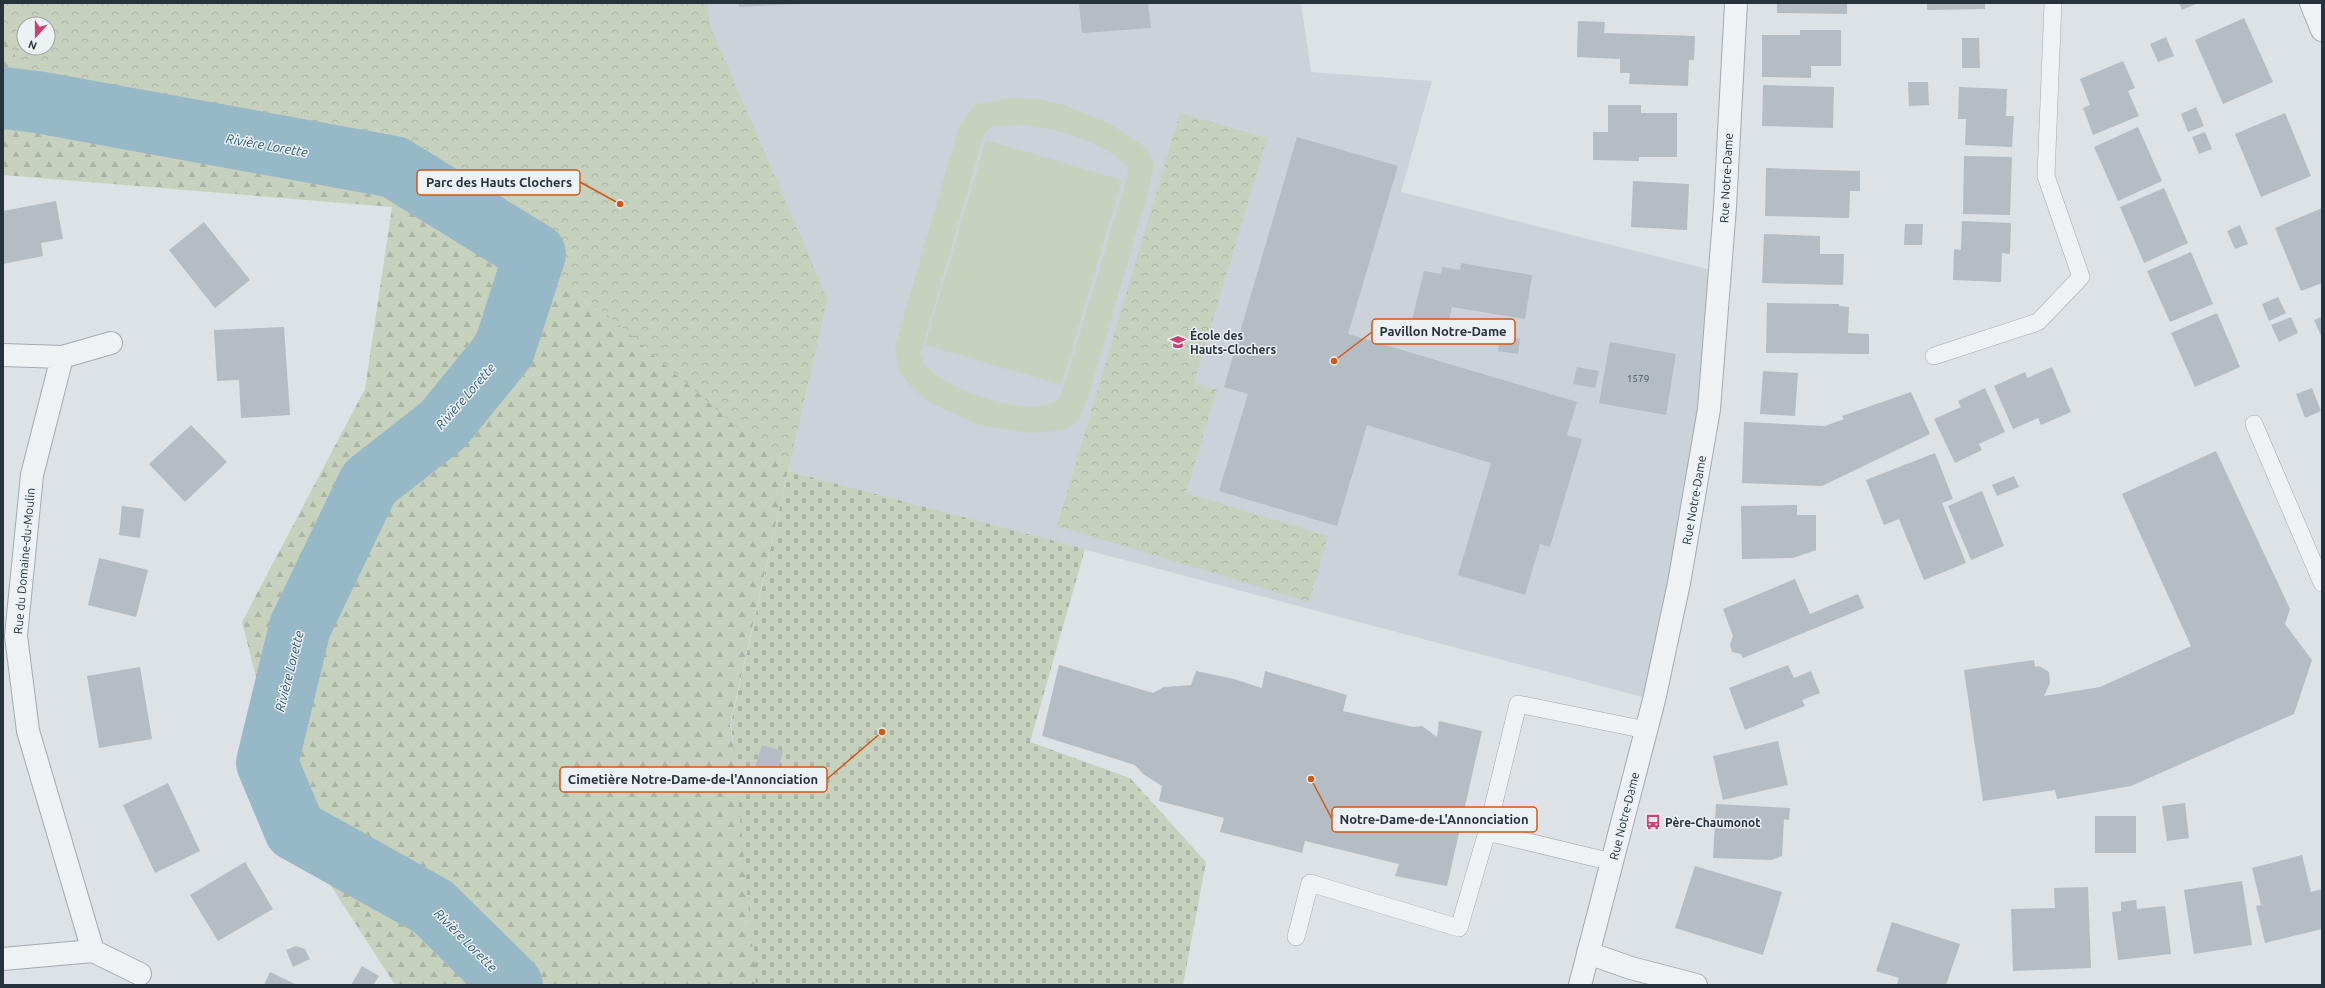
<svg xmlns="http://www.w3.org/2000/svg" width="2325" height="988" font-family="Ubuntu,sans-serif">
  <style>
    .built { fill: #cbd2d9; fill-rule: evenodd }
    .forest { fill: url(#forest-firs); fill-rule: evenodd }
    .cemetery { fill: url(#cemetery-stones) }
    .park { fill: url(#park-crowns); fill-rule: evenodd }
    .garden { fill: #c6d1be; fill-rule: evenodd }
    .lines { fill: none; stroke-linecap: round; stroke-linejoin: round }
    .river { stroke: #97b8c7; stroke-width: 62 }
    .building { fill: #b4bdc3 }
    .service-casing { stroke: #a2aab1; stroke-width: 18 }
    .minor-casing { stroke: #a2aab1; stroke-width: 24 }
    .tertiary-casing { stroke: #a2aab1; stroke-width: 24 }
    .service { stroke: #eff2f5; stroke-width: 17 }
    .minor { stroke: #eff2f5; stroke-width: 22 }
    .tertiary { stroke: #eff2f5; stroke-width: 22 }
    .labels { text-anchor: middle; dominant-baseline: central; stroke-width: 3; stroke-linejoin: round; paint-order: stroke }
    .number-label { font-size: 10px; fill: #4a565e }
    .street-label { font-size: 12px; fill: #26333d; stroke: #ecf1f4 }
    .poi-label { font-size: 12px; font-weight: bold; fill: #26333d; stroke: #ecf1f4; text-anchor: start }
    .water-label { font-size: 13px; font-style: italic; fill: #315a70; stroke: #ecf1f4 }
    .leader { fill: none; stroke: #d55511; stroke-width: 1.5 }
    .callout-dot { fill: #d55511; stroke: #ecf1f4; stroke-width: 1.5 }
    .callout { fill: #ecf1f4; stroke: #d55511; stroke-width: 1.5 }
    .callout-label { font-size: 13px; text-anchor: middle; font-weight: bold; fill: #26333d }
  </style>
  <defs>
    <pattern id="forest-firs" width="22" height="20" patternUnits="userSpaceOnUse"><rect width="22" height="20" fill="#c6d1be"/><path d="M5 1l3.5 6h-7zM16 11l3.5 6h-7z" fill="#aab4a4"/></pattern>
    <pattern id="cemetery-stones" width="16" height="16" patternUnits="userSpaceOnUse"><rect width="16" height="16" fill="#c6d1be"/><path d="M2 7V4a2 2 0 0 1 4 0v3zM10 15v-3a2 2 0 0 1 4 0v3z" fill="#aab4a4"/></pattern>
    <pattern id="park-crowns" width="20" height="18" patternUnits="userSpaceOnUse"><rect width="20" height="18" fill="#c6d1be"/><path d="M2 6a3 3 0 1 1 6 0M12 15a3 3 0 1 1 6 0" fill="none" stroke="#aab4a4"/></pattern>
  </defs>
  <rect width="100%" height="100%" fill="#dde2e7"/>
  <!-- built -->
  <path class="built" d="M 3,3 L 1301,3 L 1311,72 L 1432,81 L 1401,192 L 1727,274 L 1654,700 L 788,471 L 535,254 L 394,167 L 37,102 ZM 24,24 L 48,24 L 48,48 L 24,48 Z"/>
  <!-- forest -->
  <path class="forest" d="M 3,3 L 707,3 L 710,26 L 827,299 L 730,725 L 759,920 L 776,985 L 395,985 L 295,830 L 242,622 L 365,389 L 392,207 L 3,175 ZM 24,24 L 48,24 L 48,48 L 24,48 Z"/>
  <!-- cemetery -->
  <path class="cemetery" d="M 788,471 L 1085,549 L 1030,742 L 1130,778 L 1206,862 L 1183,985 L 756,985 L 731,723 Z"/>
  <!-- park -->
  <path class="park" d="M 3,3 L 707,3 L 710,26 L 827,299 L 788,471 L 536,254 L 394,167 L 37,102 L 3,30 ZM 24,24 L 48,24 L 48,48 L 24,48 Z
    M 1180,113 L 1267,138 L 1194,383 L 1217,389 L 1186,493 L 1328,536 L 1309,602 L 1057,526 Z"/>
  <!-- garden -->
  <path class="garden" d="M 1012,98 L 1039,99 L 1064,105 L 1110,124 L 1143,146 L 1154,163 L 1151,181 L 1090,391 L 1078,422 L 1065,430 L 1032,433 L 978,425 L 927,401 L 911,386 L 900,373 L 895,347 L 959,126 L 976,104 ZM 1025,125 C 1062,130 1099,140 1127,166 L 1128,175 L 1060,399 C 1030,420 952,392 928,368 C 924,365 922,359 920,355 L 984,134 L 993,126 Z
    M 986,140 L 1122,180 L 1061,385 L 925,345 Z"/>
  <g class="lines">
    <!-- river -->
    <path class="river" d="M 3,98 L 37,102 L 394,167 L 535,254 L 504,350 L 443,425 L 369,483 L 300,627 L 267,763 L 295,830 L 433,907 L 512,985"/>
  </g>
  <!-- building -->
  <path class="building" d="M 739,3 L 798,3 L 798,4 L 739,7 Z
    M 1079,3 L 1148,3 L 1151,28 L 1082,33 Z
    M 1777,3 L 1847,3 L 1847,14 L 1777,13 Z
    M 1927,3 L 1985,3 L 1985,9 L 1927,10 Z
    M 2179,3 L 2198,3 L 2182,10 Z
    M 2244,18 L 2273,82 L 2223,104 L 2195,40 Z
    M 1578,21 L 1605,22 L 1604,33 L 1695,36 L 1694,60 L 1689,60 L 1688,86 L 1629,84 L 1630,73 L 1620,73 L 1620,59 L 1577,57 Z
    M 1800,30 L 1841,30 L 1841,66 L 1811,66 L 1811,78 L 1762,77 L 1762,35 L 1800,35 Z
    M 2166,37 L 2174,56 L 2158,62 L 2150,44 Z
    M 1962,38 L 1979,38 L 1980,68 L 1962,68 Z
    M 2123,61 L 2135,88 L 2128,91 L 2139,116 L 2093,135 L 2083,108 L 2090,105 L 2080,79 Z
    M 1908,82 L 1928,82 L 1929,105 L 1909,106 Z
    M 1763,85 L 1834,87 L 1833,128 L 1762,126 Z
    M 1959,87 L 2007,89 L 2006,116 L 2014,116 L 2012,147 L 1965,145 L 1966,119 L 1958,119 Z
    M 1608,105 L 1641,105 L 1641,113 L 1677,113 L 1677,157 L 1639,157 L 1639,161 L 1593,160 L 1593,132 L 1608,132 Z
    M 2196,107 L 2204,126 L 2188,132 L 2181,114 Z
    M 2285,113 L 2311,176 L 2261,197 L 2235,134 Z
    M 2138,127 L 2162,181 L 2118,201 L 2094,147 Z
    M 2205,132 L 2212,149 L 2199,154 L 2192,137 Z
    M 1297,137 L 1398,166 L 1348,334 L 1577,402 L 1567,435 L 1582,439 L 1550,547 L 1540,544 L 1525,595 L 1458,575 L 1491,463 L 1367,425 L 1337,526 L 1219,491 L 1248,394 L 1224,387 Z
    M 1964,156 L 2012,157 L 2010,215 L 1963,214 Z
    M 1766,168 L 1860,171 L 1860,191 L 1850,191 L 1849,218 L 1765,216 Z
    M 1633,181 L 1689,184 L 1687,230 L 1631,227 Z
    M 2164,188 L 2188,243 L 2144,263 L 2120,207 Z
    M 56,201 L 63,239 L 41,243 L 43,256 L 3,264 L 3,211 Z
    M 2322,208 L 2322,283 L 2301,291 L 2275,228 Z
    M 1962,221 L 2011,223 L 2010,254 L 2002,253 L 2001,282 L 1953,280 L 1954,249 L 1961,250 Z
    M 204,222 L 250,280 L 215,308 L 169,250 Z
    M 1905,224 L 1923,224 L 1922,245 L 1904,245 Z
    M 2240,225 L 2248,244 L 2235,249 L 2227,231 Z
    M 1764,234 L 1820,236 L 1820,254 L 1844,254 L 1843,285 L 1762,283 Z
    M 2191,252 L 2213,304 L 2170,322 L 2147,271 Z
    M 1461,263 L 1532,275 L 1525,319 L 1452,307 L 1447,328 L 1412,320 L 1424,271 L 1441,274 L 1442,267 L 1460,270 Z
    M 2278,297 L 2286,313 L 2269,321 L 2262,304 Z
    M 1767,303 L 1839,304 L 1839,306 L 1849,307 L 1848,333 L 1869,334 L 1869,354 L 1766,353 Z
    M 2217,313 L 2240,367 L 2195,387 L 2171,333 Z
    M 2291,317 L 2298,333 L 2279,342 L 2271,325 Z
    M 2322,317 L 2322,338 L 2314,320 Z
    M 284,327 L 290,415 L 241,418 L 239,380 L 217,381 L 214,330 Z
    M 1500,336 L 1520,339 L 1518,354 L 1498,351 Z
    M 1610,342 L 1676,354 L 1666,415 L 1599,403 Z
    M 1577,367 L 1599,371 L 1595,388 L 1573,384 Z
    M 2052,367 L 2071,412 L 2041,425 L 2038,418 L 2013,429 L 1994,386 L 2025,372 L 2027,378 Z
    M 1763,371 L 1798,373 L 1795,416 L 1760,414 Z
    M 1985,388 L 2005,432 L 1979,444 L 1982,450 L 1955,463 L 1934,419 L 1961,407 L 1958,401 Z
    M 2312,388 L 2321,411 L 2305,418 L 2296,394 Z
    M 1911,392 L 1930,434 L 1822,486 L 1742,483 L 1744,422 L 1825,426 L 1844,419 L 1842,416 Z
    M 191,425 L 227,462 L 185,502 L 149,464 Z
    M 2216,451 L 2290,609 L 2285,624 L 2312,660 L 2294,714 L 2131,786 L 2057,799 L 2055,790 L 1983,801 L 1964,670 L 2034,660 L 2035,667 L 2039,666 L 2049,672 L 2050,683 L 2044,696 L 2100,687 L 2191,646 L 2122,494 Z
    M 1935,453 L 1953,499 L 1942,503 L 1966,563 L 1924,580 L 1899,519 L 1884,525 L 1866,480 Z
    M 2014,476 L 2019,487 L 1997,496 L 1992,485 Z
    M 1982,491 L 2004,546 L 1971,560 L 1948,506 Z
    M 1797,505 L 1797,515 L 1816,515 L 1816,550 L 1793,558 L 1742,559 L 1741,506 Z
    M 122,506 L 144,509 L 140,538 L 119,535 Z
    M 99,558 L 148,570 L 136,617 L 88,605 Z
    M 1795,579 L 1810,614 L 1858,594 L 1864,608 L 1743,658 L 1741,654 L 1732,652 L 1730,644 L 1733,636 L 1723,609 Z
    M 1059,665 L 1153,693 L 1164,687 L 1191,685 L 1196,671 L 1234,679 L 1262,688 L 1265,671 L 1347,695 L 1343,711 L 1413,727 L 1422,726 L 1437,737 L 1439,721 L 1482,731 L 1447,886 L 1395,876 L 1399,864 L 1305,841 L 1302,853 L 1220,832 L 1224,818 L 1159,801 L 1162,786 L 1143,774 L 1135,765 L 1042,736 Z
    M 1788,665 L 1794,678 L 1811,671 L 1820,693 L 1802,700 L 1805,706 L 1745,730 L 1729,688 Z
    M 140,667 L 152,739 L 99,748 L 87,676 Z
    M 1778,741 L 1788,785 L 1723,800 L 1713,756 Z
    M 762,745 L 783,751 L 777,773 L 755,767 Z
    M 168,783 L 200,851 L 155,873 L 123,805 Z
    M 2185,803 L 2189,838 L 2167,841 L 2162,806 Z
    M 1716,804 L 1790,808 L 1789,820 L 1784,819 L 1782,856 L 1771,860 L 1713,858 Z
    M 2095,816 L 2136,816 L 2136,853 L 2095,853 Z
    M 2302,855 L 2311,892 L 2322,889 L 2322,929 L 2265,943 L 2256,906 L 2261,905 L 2252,868 Z
    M 245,862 L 273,909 L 218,941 L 190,895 Z
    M 1695,866 L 1782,892 L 1763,955 L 1675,928 Z
    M 2242,881 L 2252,945 L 2194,954 L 2184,890 Z
    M 2088,887 L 2091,968 L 2013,971 L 2011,909 L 2055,908 L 2054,888 Z
    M 2136,900 L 2137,909 L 2165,906 L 2171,954 L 2118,960 L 2112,912 L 2121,911 L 2121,902 Z
    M 1892,922 L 1960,944 L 1946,985 L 1899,985 L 1897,984 L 1899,978 L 1876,971 Z
    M 296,946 L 305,949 L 310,959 L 293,967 L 286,950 Z
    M 362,966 L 379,976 L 373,985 L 351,985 Z
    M 270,972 L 297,985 L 264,985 Z"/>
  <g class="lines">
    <defs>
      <path id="service" d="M 1934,356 L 2038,322 L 2081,277 L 2046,176 L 2053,3
        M 2254,424 L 2322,583
        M 1487,832 L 1612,862
        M 1296,937 L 1310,883 L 1459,928 L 1487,832 L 1518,704 L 1646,730"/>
      <path id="minor" d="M 2311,3 L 2322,30
        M 3,355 L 62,357 L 111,343
        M 62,357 L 32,475 L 16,636 L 28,731 L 93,951
        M 1588,953 L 1631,968 L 1696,985
        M 3,959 L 93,951 L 140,974"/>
      <path id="tertiary" d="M 1580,985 L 1654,700 L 1679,583 L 1709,409 L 1725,207 L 1736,3"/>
    </defs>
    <!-- service casing -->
    <use href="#service" class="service-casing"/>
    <!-- minor casing -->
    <use href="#minor" class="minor-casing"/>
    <!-- tertiary casing -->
    <use href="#tertiary" class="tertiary-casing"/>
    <!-- service -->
    <use href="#service" class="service"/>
    <!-- minor -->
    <use href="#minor" class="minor"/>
    <!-- tertiary -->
    <use href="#tertiary" class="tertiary"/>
  </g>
  <!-- icons -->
  <defs>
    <symbol id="school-bare" viewBox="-9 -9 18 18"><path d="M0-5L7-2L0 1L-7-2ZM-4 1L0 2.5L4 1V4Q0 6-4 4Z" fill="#cd4071" stroke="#ecf1f4" stroke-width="2.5" paint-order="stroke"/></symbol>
    <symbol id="bus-bare" viewBox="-9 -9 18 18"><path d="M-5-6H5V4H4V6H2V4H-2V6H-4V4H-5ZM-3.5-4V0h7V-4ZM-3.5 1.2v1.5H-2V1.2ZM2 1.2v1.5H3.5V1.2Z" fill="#cd4071" stroke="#ecf1f4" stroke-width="2.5" paint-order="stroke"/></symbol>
  </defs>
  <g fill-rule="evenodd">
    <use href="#school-bare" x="1167" y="331" width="22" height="22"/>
    <use href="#bus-bare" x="1642" y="811" width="22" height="22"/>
  </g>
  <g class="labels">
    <!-- number labels -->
    <g class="number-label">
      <text x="1638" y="378">1579</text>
    </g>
    <!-- street labels -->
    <g class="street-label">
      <text transform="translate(1726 178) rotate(-87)">Rue Notre-Dame</text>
      <text transform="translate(1694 500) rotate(-80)">Rue Notre-Dame</text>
      <text transform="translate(24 561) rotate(-85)">Rue du Domaine-du-Moulin</text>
      <text transform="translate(1624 816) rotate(-76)">Rue Notre-Dame</text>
    </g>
    <!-- poi labels -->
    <g class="poi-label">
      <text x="1190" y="335">École des<tspan x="1190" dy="14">Hauts-Clochers</tspan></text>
      <text x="1665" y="822">Père-Chaumonot</text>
    </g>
    <!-- water labels -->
    <g class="water-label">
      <text transform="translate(267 145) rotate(10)">Rivière Lorette</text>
      <text transform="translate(465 396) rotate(-49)">Rivière Lorette</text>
      <text transform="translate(289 671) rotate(-76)">Rivière Lorette</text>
      <text transform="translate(466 940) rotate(45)">Rivière Lorette</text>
    </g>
  </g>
  <!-- callouts -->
  <path class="leader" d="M620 204L580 182M1334 361L1372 332M882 732L827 779M1311 779L1332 819"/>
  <g class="callout-dot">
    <circle cx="620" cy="204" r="4"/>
    <circle cx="1334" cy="361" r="4"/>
    <circle cx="882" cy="732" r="4"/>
    <circle cx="1311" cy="779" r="4"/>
  </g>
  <g class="callout">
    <rect x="417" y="170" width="163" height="25" rx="4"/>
    <rect x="1372" y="319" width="143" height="25" rx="4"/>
    <rect x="560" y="767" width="267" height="25" rx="4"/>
    <rect x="1332" y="807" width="205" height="25" rx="4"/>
  </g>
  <g class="callout-label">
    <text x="499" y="187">Parc des Hauts Clochers</text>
    <text x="1443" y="336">Pavillon Notre-Dame</text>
    <text x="693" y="784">Cimetière Notre-Dame-de-l'Annonciation</text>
    <text x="1434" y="824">Notre-Dame-de-L'Annonciation</text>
  </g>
  <!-- border -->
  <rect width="2325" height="988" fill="none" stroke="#26333d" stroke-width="8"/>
  <!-- north arrow -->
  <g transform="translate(36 36) rotate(201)"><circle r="19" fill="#ecf1f4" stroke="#9da5ab"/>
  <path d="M0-3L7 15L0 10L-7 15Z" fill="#cd4071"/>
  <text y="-6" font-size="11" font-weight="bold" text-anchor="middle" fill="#26333d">N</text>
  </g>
</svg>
